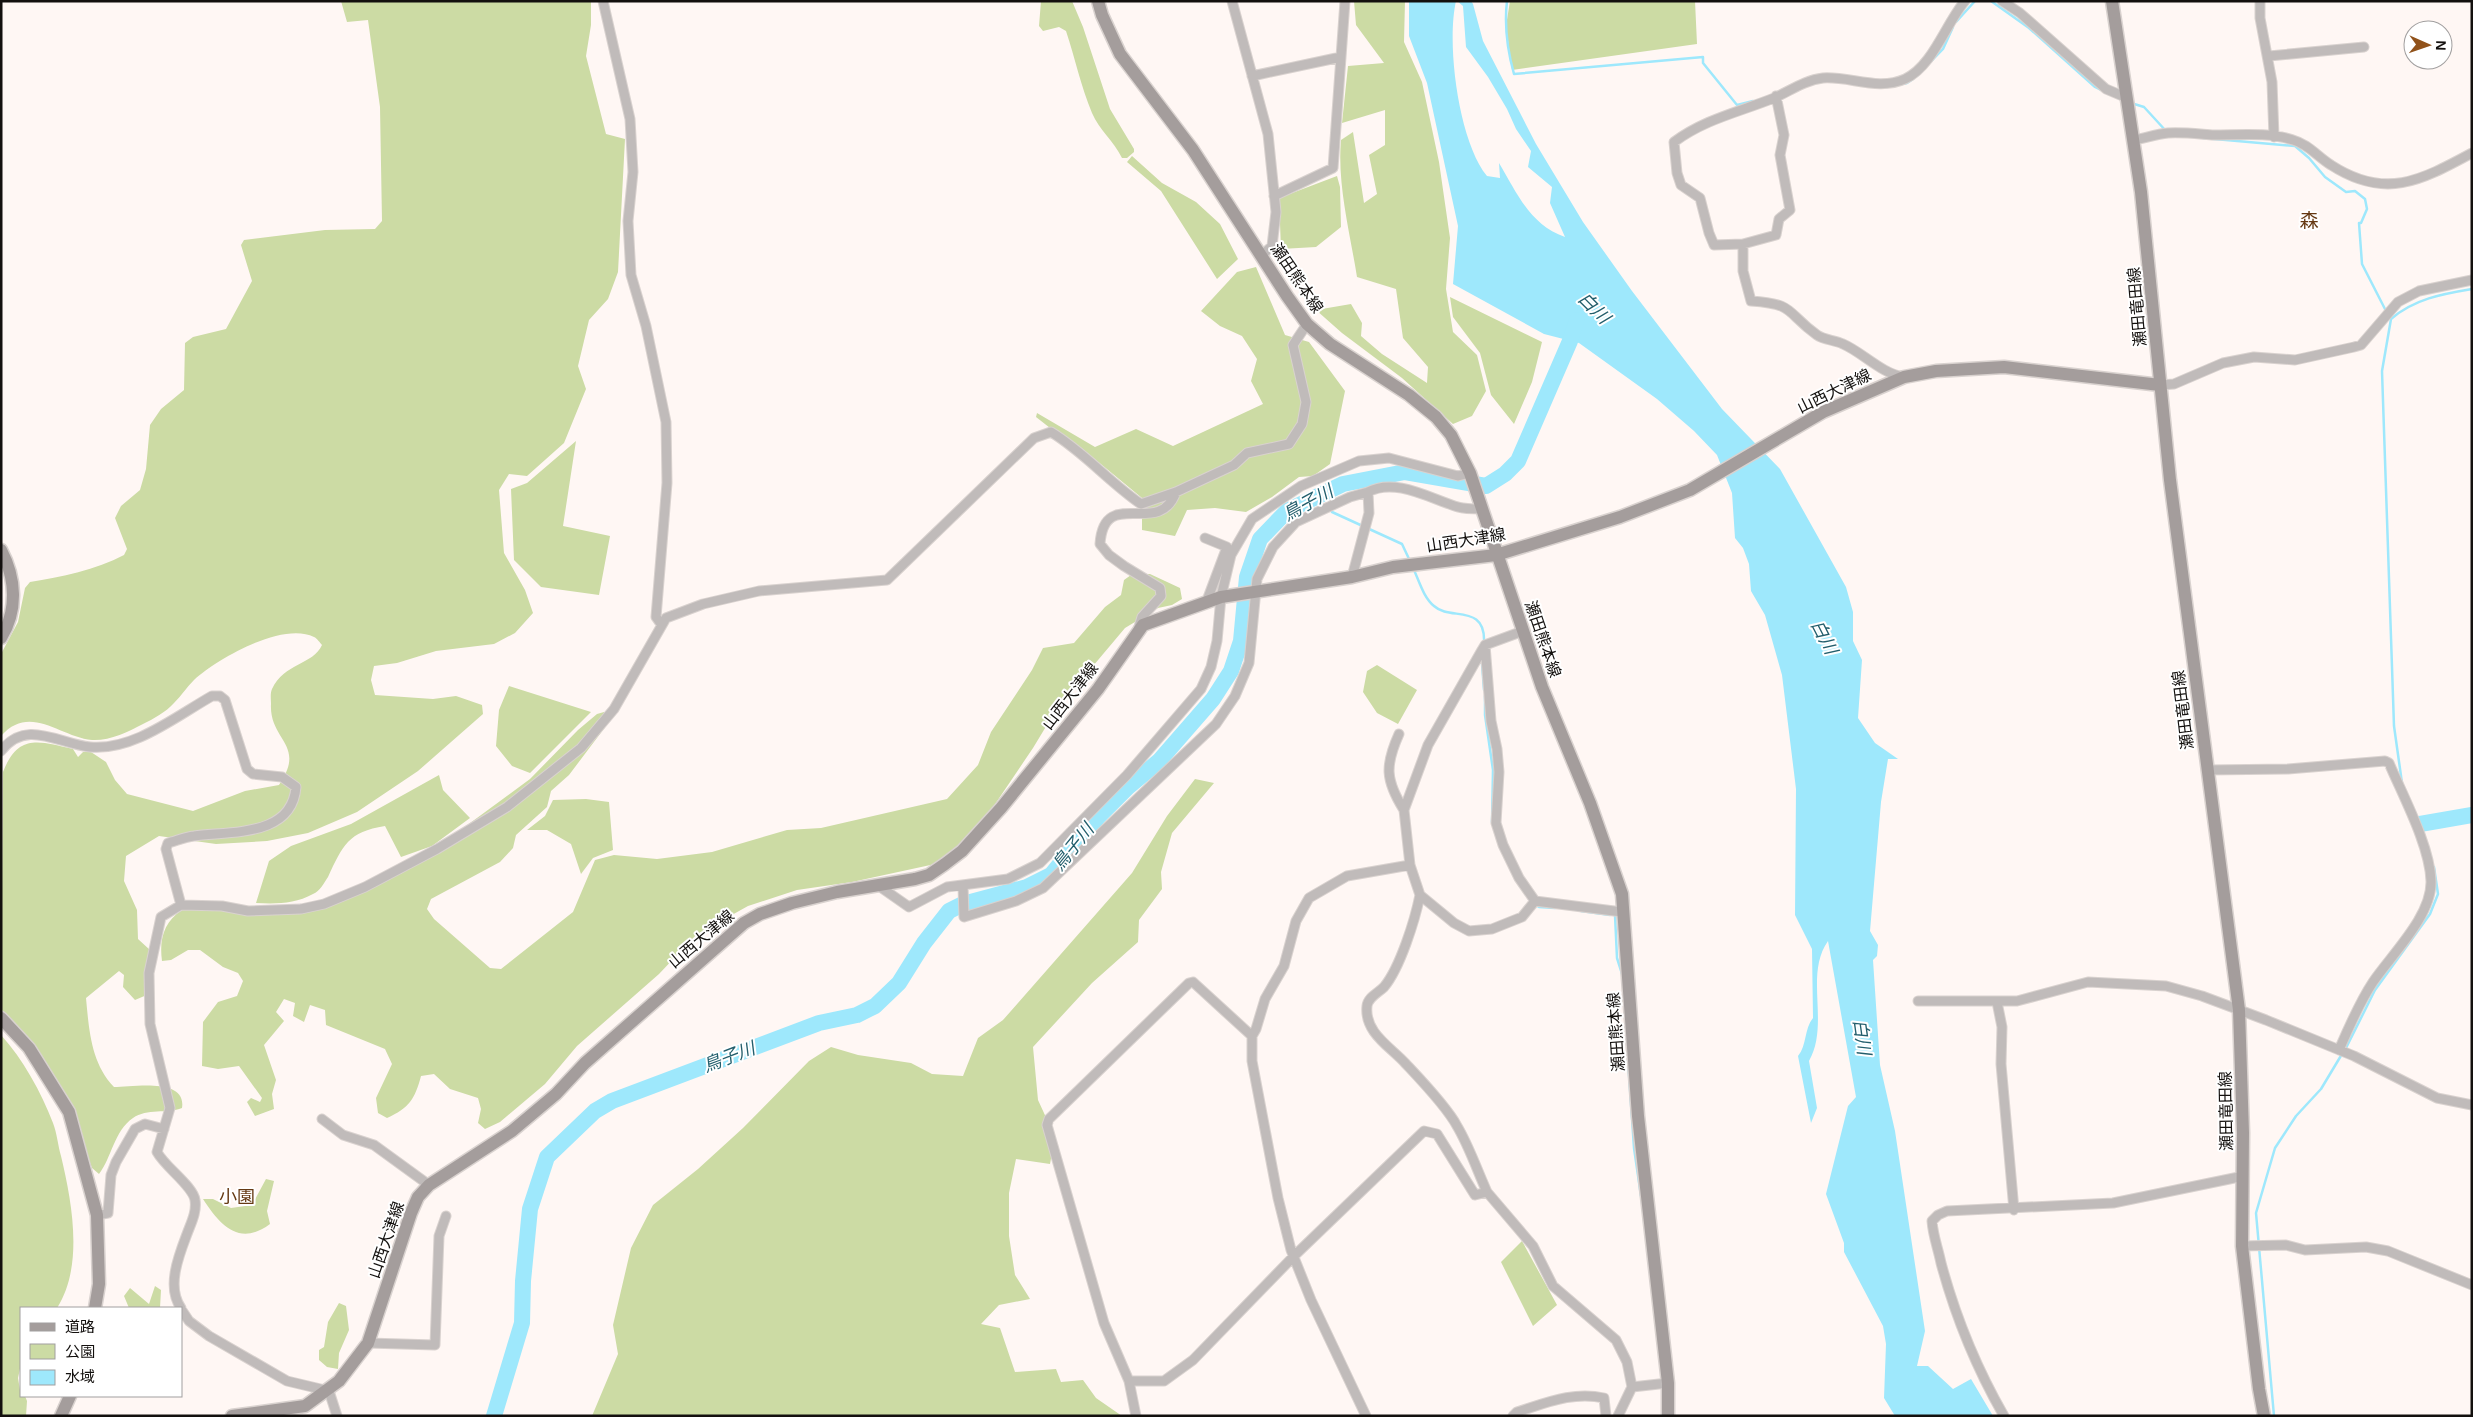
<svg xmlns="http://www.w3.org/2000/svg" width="2473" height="1417" font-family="Helvetica,'Noto Sans JP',sans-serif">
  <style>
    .green { fill: #ccdba4 }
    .water { fill: #9ee8fc }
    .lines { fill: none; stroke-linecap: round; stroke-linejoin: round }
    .stream { stroke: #9ee8fc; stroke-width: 2.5 }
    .river { stroke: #9ee8fc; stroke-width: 16 }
    .street-casing { stroke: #d9d2cf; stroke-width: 11 }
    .secondary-casing { stroke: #d9d2cf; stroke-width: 15 }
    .street { stroke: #c0bbba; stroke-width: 9 }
    .secondary { stroke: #a49d9c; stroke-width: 12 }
    .labels { text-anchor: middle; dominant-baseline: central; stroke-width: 4; stroke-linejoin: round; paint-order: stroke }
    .street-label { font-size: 16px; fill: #13100e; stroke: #fff }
    .water-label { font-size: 18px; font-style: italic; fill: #225e6c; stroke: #fff }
    .neighbourhood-label { font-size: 18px; fill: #653913; stroke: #fff }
    .quarter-label { font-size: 19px; fill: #653913; stroke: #fff }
  </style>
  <rect width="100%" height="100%" fill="#fff7f4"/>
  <!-- green -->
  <path class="green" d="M 341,1 L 591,1 L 591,25 L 586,56 L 606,134 L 625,139 L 618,272 L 608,299 L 589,320 L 578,366 L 586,389 L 564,443 L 527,476 L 509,474 L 499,490 L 504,553 L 525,590 L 533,613 L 515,633 L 494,644 L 436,651 L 397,663 L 374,666 L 371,680 L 375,695 L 433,699 L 456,696 L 482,705 L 483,714 L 418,771 L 357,812 L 308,833 L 267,841 L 216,844 L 159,836 L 126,856 L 124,881 L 137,910 L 138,939 L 150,950 L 149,994 L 135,1000 L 123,987 L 124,975 L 119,971 L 86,998 C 89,1030 91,1063 114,1087 C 133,1087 187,1077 182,1108 C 167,1114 147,1108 133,1118 C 114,1131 112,1157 99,1174 L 92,1168 L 79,1134 L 33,1045 L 1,1009 L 3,772 C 18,733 39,741 73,749 L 78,757 L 83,752 L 91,752 L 106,762 L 115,780 L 127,794 L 193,811 L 245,791 L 279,785 C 307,744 269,741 271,704 C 271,700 270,693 272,689 C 284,663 313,665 322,645 C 320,643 317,638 314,637 C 283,621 217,659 194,680 C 187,687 181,696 174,703 C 166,712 153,719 143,724 C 128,732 109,741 92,740 C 60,737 30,703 1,736 L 1,654 L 18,622 L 25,588 L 30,582 C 61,577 96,570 124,555 L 127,549 L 115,518 L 121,506 L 140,490 L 146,469 L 150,425 L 161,409 L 184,390 L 185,343 L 193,337 L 226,329 L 252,281 L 241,245 L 244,240 L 325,230 L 375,229 L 382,221 L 380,107 L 368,20 L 347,22 Z
    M 1041,1 L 1072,1 L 1083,27 L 1110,109 L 1134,149 L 1134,152 L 1127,158 L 1122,158 C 1114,141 1099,130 1092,113 C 1081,87 1075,58 1066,31 L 1059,27 L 1043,31 L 1039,26 Z
    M 1354,1 L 1405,1 L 1404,42 L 1422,82 L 1439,162 L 1450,238 L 1446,289 L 1453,332 L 1477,355 L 1486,391 L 1472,416 L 1453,424 L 1402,378 L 1342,333 L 1316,310 L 1351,304 L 1362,323 L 1361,336 L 1382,354 L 1427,383 L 1428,367 L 1403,338 L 1396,289 L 1357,277 C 1350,233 1337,184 1341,140 L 1353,132 L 1364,203 L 1377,194 L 1369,155 L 1385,145 L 1385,110 L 1342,123 L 1348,66 L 1384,63 L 1356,25 Z
    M 1510,1 L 1695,1 L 1697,44 L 1512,70 L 1506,26 Z
    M 1132,156 L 1162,183 L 1196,202 L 1220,224 L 1238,259 L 1217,279 L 1161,191 L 1127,162 Z
    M 1337,176 L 1340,187 L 1341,227 L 1316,247 L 1281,249 L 1279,198 Z
    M 1256,267 L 1285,335 L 1309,342 L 1345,391 L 1330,464 L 1313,476 L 1299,477 L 1272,497 L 1246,512 L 1215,508 L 1187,510 L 1175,536 L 1142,530 L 1142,498 L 1079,446 L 1059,435 L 1036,417 L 1037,413 L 1095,447 L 1136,429 L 1173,446 L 1263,404 L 1251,381 L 1257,359 L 1242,336 L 1220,326 L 1201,311 L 1237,272 Z
    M 1450,297 L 1542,342 L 1532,382 L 1514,424 L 1491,395 L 1480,353 L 1453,317 Z
    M 576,441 L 563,526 L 610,536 L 599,595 L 541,587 L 514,560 L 511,489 L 527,483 Z
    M 1150,574 L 1180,588 L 1182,599 L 1172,605 L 1158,608 L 1125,628 L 1056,710 L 1033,748 L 985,819 L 956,850 L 935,864 L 852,882 L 797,890 L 748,906 L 696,935 L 659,974 L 577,1046 L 545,1084 L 500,1122 L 485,1129 L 478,1123 L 481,1109 L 478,1098 L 450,1089 L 434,1074 L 421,1076 C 415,1099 409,1108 387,1118 L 378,1113 L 376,1098 L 392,1064 L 385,1049 L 326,1025 L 325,1010 L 310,1005 L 304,1022 L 293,1016 L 295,1003 L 284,999 L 276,1012 L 284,1021 L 264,1045 L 276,1080 L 272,1094 L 274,1109 L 255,1116 L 247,1102 L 251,1098 L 260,1102 L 262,1098 L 239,1066 L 218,1069 L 202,1066 L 203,1022 L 218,1002 L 237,996 L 243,981 L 238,973 L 223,967 L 200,950 L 188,950 L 171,960 L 162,961 C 159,939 164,922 182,910 L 308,905 L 402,873 L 530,779 L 578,730 L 597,714 L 604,712 L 609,722 L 569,775 L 551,791 L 547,807 L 516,835 L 513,848 L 500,862 L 431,899 L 427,909 L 434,919 L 490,968 L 501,969 L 573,912 L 595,860 L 614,855 L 657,859 L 712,852 L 787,830 L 821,828 L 947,799 L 978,765 L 991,732 L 1032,670 L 1043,648 L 1074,643 L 1105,607 L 1121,595 L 1124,580 L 1131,575 Z
    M 1377,665 L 1417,690 L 1398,724 L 1377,713 L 1363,692 L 1367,671 Z
    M 509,686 L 591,712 L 530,773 L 512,766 L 496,746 L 499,710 Z
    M 439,775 L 443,790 L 470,818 L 432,846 L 401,857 L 385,826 C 348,832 343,845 328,877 C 324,883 320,891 313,894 C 295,904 276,904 256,903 L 269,861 L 291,846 L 351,824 Z
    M 1195,779 L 1214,783 L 1172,833 L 1161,872 L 1162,889 L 1139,920 L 1138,942 L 1092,983 L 1033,1047 L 1038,1100 L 1055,1137 L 1050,1164 L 1016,1159 L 1009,1193 L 1009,1236 L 1015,1275 L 1030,1299 L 999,1305 L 981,1324 L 1000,1328 L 1015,1372 L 1056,1369 L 1061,1382 L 1083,1380 L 1096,1398 L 1122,1416 L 592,1416 L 618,1354 L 613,1325 L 631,1248 L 653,1205 L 698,1169 L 743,1128 L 809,1061 L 831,1047 L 858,1055 L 911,1063 L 932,1074 L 963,1076 L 978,1038 L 1003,1020 L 1132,873 L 1167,816 Z
    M 586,799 L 609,802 L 613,850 L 593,858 L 581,874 L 571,844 L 547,830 L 527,830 L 545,816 L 553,800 Z
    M 1,1035 C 23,1059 41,1092 53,1123 C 57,1133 58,1146 61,1156 C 72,1202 84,1266 57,1308 L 21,1308 L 21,1364 L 18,1378 L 21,1396 L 25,1396 L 27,1401 L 26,1416 L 1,1416 Z
    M 266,1179 L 274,1181 L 267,1211 L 270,1224 C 239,1247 220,1225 203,1199 L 213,1199 L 231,1208 L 252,1205 Z
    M 1522,1241 L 1557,1305 L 1533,1326 L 1501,1262 Z
    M 155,1286 L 161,1290 L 160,1308 L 129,1308 L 124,1296 L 130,1288 L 149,1304 Z
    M 339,1303 L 346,1306 L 349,1330 L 339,1353 L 338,1369 L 327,1367 L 319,1360 L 319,1350 L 324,1347 L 328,1322 Z"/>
  <!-- water -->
  <path class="water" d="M 1409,1 L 1456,1 C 1446,45 1459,142 1487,176 L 1500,178 L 1499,163 C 1517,193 1530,225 1565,237 L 1550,203 L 1552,187 L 1528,167 L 1531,151 L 1516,129 L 1507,109 L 1488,77 L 1466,47 L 1463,6 L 1457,1 L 1471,1 L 1473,4 L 1483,41 L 1536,144 L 1583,222 L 1632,291 L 1722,409 L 1780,469 L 1846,587 L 1853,612 L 1853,641 L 1862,660 L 1858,718 L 1875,743 L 1898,759 L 1888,759 L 1881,802 L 1870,931 L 1878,945 L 1877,956 L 1873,960 L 1880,1065 L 1895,1131 L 1925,1331 L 1917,1366 L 1928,1366 L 1953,1389 L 1971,1379 L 1993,1416 L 1895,1416 L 1884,1398 L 1886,1344 L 1883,1326 L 1844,1252 L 1844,1243 L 1826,1194 L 1848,1106 L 1856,1097 L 1828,941 C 1804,975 1830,1024 1809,1061 L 1817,1108 L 1811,1123 L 1798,1056 C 1807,1045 1804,1029 1813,1018 L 1812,949 L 1795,915 L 1796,789 L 1782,675 L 1765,615 L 1751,591 L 1749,564 L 1743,548 L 1735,538 L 1732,493 L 1717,455 L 1694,431 L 1657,399 L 1579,343 L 1544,334 L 1453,284 L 1458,226 L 1427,83 L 1409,36 Z"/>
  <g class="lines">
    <!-- stream -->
    <path class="stream" d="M 1507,1 C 1504,27 1507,49 1514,74 L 1703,57 L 1703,63 L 1737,105 L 1753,101
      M 1991,1 L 2029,28 L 2095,87 L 2103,91
      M 1956,22 L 1975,1
      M 1917,76 L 1943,49 L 1953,27
      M 1887,87 L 1907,83 L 1913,79
      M 2131,103 L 2144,107 L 2166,131
      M 2203,138 L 2295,146 L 2309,158 L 2325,177 L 2346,192 L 2355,191 L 2365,199 L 2367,209 L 2361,223 L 2359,223 L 2362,264 L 2386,311
      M 2389,315 L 2391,319 L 2382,371 L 2394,726 L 2402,783
      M 2391,319 C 2414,299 2442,294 2472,289
      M 1311,499 L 1318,503
      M 1332,512 L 1402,544 L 1410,561
      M 1413,568 C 1419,580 1423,597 1434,606 C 1450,621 1486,603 1484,643
      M 1482,664 L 1484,690
      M 1485,696 L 1485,715 L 1493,770 L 1492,822
      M 1534,904 L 1539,907 L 1555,908
      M 1581,911 L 1610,915
      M 1615,915 L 1617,958 L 1623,977
      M 2345,1050 L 2375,990 L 2430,914 L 2438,894 L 2434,867
      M 1628,1060 L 1634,1148 L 1641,1196
      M 2274,1416 L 2256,1213 L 2275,1148 L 2296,1116 L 2321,1089 L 2342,1054"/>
    <!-- river -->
    <path class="river" d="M 2420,824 L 2472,815
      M 494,1416 L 522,1323 L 523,1281 L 530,1209 L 547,1157 L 595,1111 L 612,1101 L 819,1023 L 857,1015 L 875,1006 L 899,983 L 924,943 L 949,911 L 963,904 L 1027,887 L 1051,875 L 1099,816 L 1128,787 L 1159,761 L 1213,699 L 1231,671 L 1241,641 L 1247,577 L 1260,539 L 1287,511 L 1343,484 L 1405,472 L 1486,486 L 1505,474 L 1518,461 L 1570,341 L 1577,320"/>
    <defs>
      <path id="street" d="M 603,1 L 630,119 L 633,172 L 628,221 L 631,275 L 646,326 L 666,422 L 667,483 L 656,617 L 661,624
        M 1232,1 L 1268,134 L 1276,212 L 1272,246 L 1262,255
        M 2002,1 L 2020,13 L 2106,89 L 2125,97
        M 2260,1 L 2260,18 L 2272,82 L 2274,137
        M 2269,56 L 2364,47
        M 1252,76 L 1341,57 L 1345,1
        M 1776,96 L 1784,135 L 1780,155 L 1790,210 L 1779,219 L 1776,235 L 1743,244 L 1714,245 L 1709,233 L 1700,198 L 1681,185 L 1677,173 L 1674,142 C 1705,119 1739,112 1774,98 C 1790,91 1805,80 1823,78 C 1850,76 1878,91 1905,79 C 1933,66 1946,23 1965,1
        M 2134,140 C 2145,138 2157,134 2168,133 C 2182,132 2199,134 2214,135 C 2239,135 2269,132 2293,140 C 2308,144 2318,157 2331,165 C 2385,200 2420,181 2472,153
        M 1274,196 L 1333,168 L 1341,57
        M 1743,244 L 1743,271 L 1751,301 C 1796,304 1785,312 1817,335 C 1824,340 1835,340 1843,344 C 1862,352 1882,374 1904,377
        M 2160,385 L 2174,384 L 2223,363 L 2254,357 L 2295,360 L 2354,347 L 2361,345 L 2398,302 L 2419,291 L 2472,280
        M 1205,538 L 1227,547 L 1206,603
        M 1352,577 L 1369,513 L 1368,492 C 1395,477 1431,499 1458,507 C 1465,509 1473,509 1481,509
        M 1138,630 L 1142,617 L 1161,596 L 1160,588 L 1124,566 L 1109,555 L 1100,544 C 1104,485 1159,539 1176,492
        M 1523,631 L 1485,645 L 1482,650 L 1428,745 L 1404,810 L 1410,865 L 1420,895 L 1454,923 L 1469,931 L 1492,929 L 1522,917 L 1535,901 L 1622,912
        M 1485,645 L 1491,721 L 1497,749 L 1499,772 L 1496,823 L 1503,845 L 1519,878 L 1535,901
        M 1399,734 C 1385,765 1385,780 1404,810
        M 1,751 C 26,718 59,744 90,747 C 133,751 175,717 212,696 L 220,696 L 225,700 L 247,769 L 253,774 L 282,777 L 296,787 C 292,837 231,831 194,836 C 185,837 176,841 168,843 L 166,849 L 181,905
        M 2207,770 L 2288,769 L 2385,761 L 2389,763 C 2403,796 2430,846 2431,881 C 2432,916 2392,954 2373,982 C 2359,1003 2349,1027 2339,1050
        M 963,885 L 964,917 L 1016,901 L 1043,888 L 1216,724 L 1235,696 L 1249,663 L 1257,579 L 1273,547 L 1296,522 L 1350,497 L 1368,492
        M 879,886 L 909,907 L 947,887 L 1008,879 L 1040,863 L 1127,775 L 1201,689 L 1211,667 L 1217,641 L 1221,597 L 1231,555 L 1252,519 L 1301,486 L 1359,461 L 1389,458 L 1458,476 L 1470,473
        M 1420,895 C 1415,920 1400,968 1384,987 C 1378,993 1368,997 1367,1006 C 1364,1033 1391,1047 1406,1064 C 1421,1080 1447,1107 1457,1126 C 1469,1146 1477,1170 1487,1192
        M 1918,1001 L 2017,1001 L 2088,982 L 2166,986 L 2202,996 L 2266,1020 L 2354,1056 L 2437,1098 L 2472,1105
        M 1997,1002 L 2002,1027 L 2001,1064 L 2014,1210
        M 322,1119 L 343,1135 L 374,1145 L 429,1185
        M 97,1215 L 108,1213 L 111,1175 L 116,1162 L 135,1129 L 145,1124 L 164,1129
        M 2242,1246 L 2286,1245 L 2305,1250 L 2366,1247 L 2388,1251 L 2472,1285
        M 181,1308 C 166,1287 179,1255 187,1234 C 191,1223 197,1212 195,1200 C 193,1186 165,1167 157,1152 L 170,1108 L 150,1024 L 149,973 L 161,917 L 181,905 L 222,906 L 248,911 L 301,909 L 324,904 L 365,887 L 437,849 L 507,807 L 581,748 L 614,709 L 666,618 L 703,604 L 759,591 L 887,580 L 1034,438 L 1051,432 C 1084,452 1109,482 1141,504 L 1176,492 L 1234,465 L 1247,453 L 1289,444 L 1302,424 L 1306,402 L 1293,345 L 1307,324
        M 181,1309 L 189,1321 L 209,1336 L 287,1381 L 329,1391 L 337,1416
        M 368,1343 L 435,1345 L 439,1236 L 446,1216
        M 1129,1381 L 1164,1381 L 1193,1360 L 1294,1256 L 1424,1131 L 1437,1134 L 1475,1195 L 1487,1192 L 1533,1246 L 1553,1286 L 1616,1340 L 1627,1362 L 1632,1387
        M 1136,1416 L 1129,1381 L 1104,1323 L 1047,1125 L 1049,1119 L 1189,983 L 1193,982 L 1252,1036
        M 1366,1416 L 1311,1300 L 1291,1250 L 1278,1198 L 1252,1061 L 1252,1036 L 1256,1029 L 1265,999 L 1284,966 L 1296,921 L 1309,898 L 1347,876 L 1410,865
        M 1513,1416 L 1517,1412 C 1546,1403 1573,1391 1604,1398 L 1606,1416
        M 1618,1416 L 1632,1387 L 1668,1383
        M 2004,1416 C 1977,1369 1955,1315 1941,1263 C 1938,1248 1933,1236 1932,1221 L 1938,1215 L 1947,1211 L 2113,1203 L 2239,1177 L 2243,1172"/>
      <path id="secondary" d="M 1098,1 L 1102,15 L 1120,54 L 1193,150 L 1287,296 L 1307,324 L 1330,344 L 1409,395 L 1436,417 L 1451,435 L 1470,473 L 1542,687 L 1590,803 L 1622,894 L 1638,1116 L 1668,1383 L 1668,1416
        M 2112,1 L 2141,192 L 2170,480 L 2239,1010 L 2243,1133 L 2242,1246 L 2259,1389 L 2264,1416
        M 1,550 C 16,578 18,610 1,638
        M 1,1018 L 29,1048 L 69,1112 L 97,1215 L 99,1284 L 95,1308
        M 61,1416 L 70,1396
        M 232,1416 L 305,1406 L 339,1381 L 368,1343 L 411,1213 L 418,1197 L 429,1185 L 512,1131 L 556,1094 L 585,1063 L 744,923 L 760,914 L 792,903 L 837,892 L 915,879 L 929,875 L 945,864 L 962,851 L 1001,808 L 1098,689 L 1143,625 L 1221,597 L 1352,577 L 1393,567 L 1496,555 L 1620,517 L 1690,490 L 1823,412 L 1904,377 L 1936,371 L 2004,367 L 2160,385"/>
    </defs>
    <!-- street casing -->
    <use href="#street" class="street-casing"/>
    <!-- secondary casing -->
    <use href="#secondary" class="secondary-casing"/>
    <!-- street -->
    <use href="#street" class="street"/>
    <!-- secondary -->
    <use href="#secondary" class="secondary"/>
  </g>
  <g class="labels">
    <!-- street labels -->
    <g class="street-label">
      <text transform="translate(1297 278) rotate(56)">瀬田熊本線</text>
      <text transform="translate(2137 307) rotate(-95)">瀬田竜田線</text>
      <text transform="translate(1834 391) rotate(-26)">山西大津線</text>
      <text transform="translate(1466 540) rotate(-9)">山西大津線</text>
      <text transform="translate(1543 639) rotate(71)">瀬田熊本線</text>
      <text transform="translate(1070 696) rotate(-52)">山西大津線</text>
      <text transform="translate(2183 710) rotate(-97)">瀬田竜田線</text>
      <text transform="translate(701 939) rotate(-40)">山西大津線</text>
      <text transform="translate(1616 1032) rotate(-94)">瀬田熊本線</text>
      <text transform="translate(2226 1111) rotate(-91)">瀬田竜田線</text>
      <text transform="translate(386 1240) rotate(-71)">山西大津線</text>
    </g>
    <!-- water labels -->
    <g class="water-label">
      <text transform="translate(1594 308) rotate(45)">白川</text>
      <text transform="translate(1308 503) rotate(-29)">鳥子川</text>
      <text transform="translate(1824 637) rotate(63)">白川</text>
      <text transform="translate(1073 847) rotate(-51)">鳥子川</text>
      <text transform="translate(1862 1037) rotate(82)">白川</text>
      <text transform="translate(729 1057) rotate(-21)">鳥子川</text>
    </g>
    <!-- neighbourhood labels -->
    <g class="neighbourhood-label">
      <text x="237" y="1197">小園</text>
    </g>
    <!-- quarter labels -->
    <g class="quarter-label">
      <text x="2309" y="220">森</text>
    </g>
  </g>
  <!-- border -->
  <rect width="2473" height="1417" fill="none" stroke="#13100e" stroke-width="5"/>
  <!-- legend -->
  <rect x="20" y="1307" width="162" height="90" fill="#ffffff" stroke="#a19f9f"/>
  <rect x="30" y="1323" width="25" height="8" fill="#a49d9c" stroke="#a19f9f"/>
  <text x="65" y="1332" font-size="15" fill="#13100e">道路</text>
  <rect x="30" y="1344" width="25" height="15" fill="#ccdba4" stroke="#a19f9f"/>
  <text x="65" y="1357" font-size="15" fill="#13100e">公園</text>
  <rect x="30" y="1370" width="25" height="15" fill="#9ee8fc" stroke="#a19f9f"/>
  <text x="65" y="1382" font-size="15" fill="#13100e">水域</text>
  <!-- north arrow -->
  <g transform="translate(2428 45) rotate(92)"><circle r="24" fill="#ffffff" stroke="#a19f9f"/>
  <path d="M0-4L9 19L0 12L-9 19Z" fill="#91521a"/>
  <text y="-8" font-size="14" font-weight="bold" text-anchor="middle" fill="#13100e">N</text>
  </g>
</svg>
